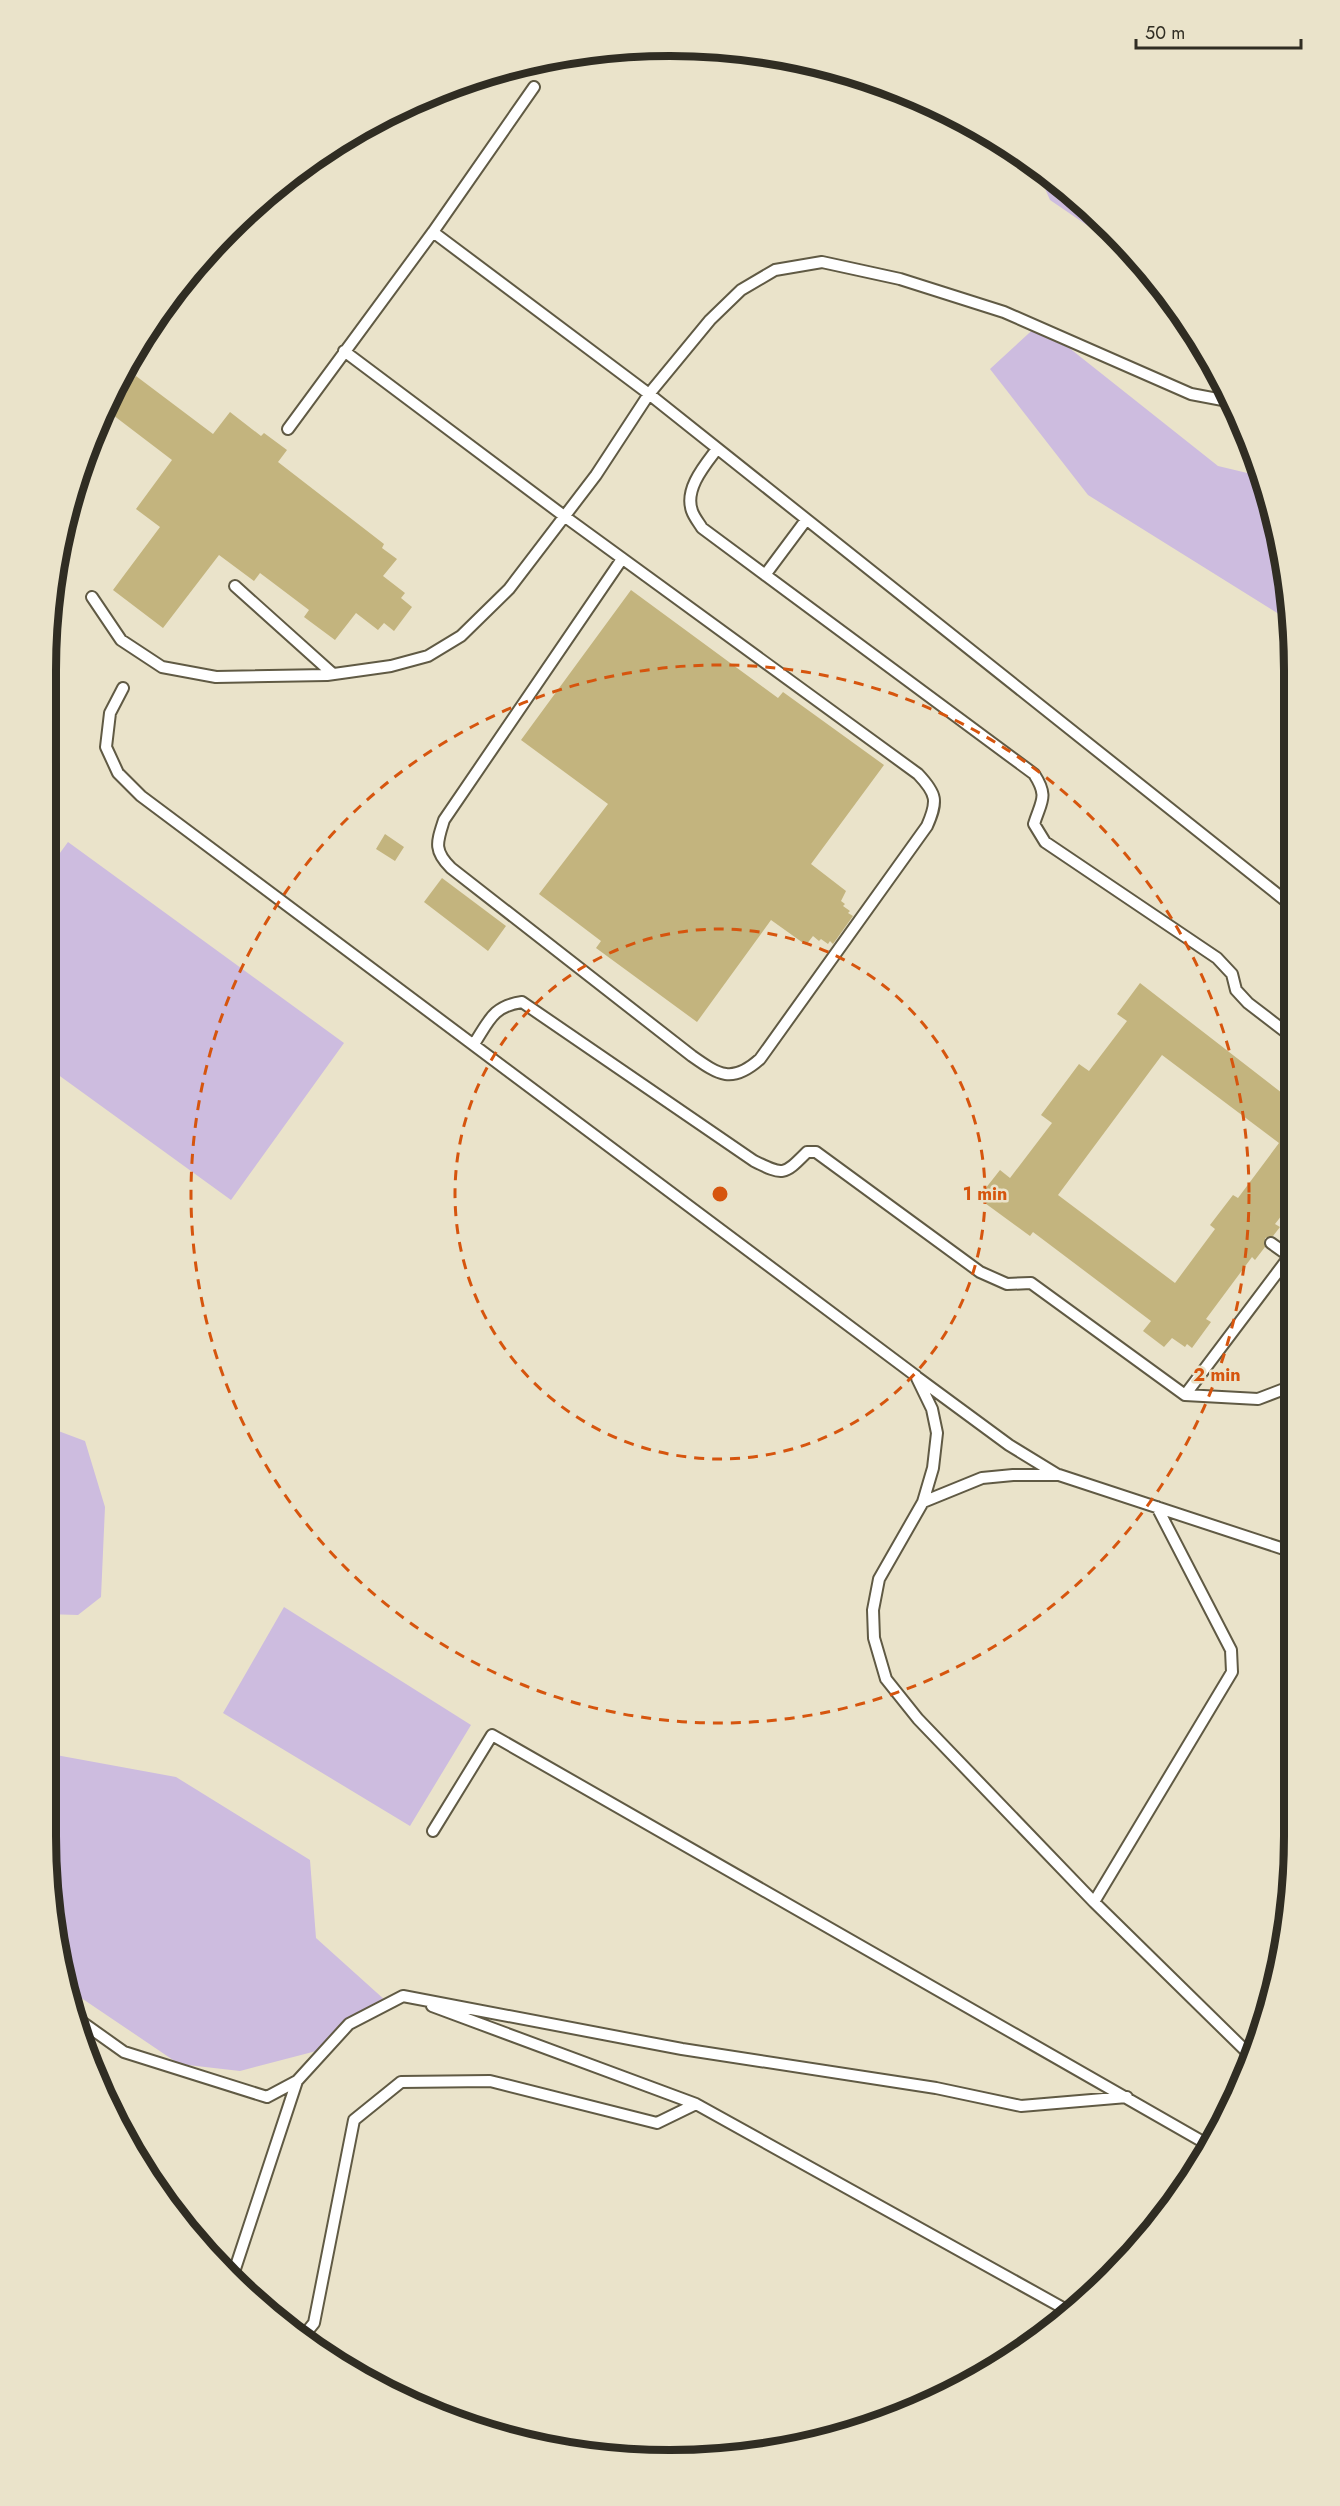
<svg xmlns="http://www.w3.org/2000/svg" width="1340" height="2506" font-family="Jost,sans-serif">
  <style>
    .green { fill: #cdbcdf }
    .building { fill: #c3b47e; fill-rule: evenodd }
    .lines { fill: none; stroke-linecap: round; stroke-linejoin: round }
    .lane-casing { stroke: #605a44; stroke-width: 14 }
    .lane { stroke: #fff; stroke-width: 10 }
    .ring { fill: none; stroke: #d6550e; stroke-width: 3; stroke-dasharray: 10 8 }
    .rim { fill: none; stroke: #302d23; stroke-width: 8 }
    .centre { fill: #d6550e; stroke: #eae3ca; stroke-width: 3 }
    .ring-label { font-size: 18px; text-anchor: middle; font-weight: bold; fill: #d6550e; stroke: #eae3ca; stroke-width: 5; stroke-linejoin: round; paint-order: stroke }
  </style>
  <rect width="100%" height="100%" fill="#eae3ca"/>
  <!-- green -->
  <path class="green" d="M 1037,170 L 1112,228 L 1130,250 L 1119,247 L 1050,200 Z
    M 1039,324 L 1218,466 L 1264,477 L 1290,589 L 1290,621 L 1088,495 L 990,369 Z
    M 68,842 L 344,1043 L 231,1200 L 46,1066 L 46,872 Z
    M 45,1426 L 85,1441 L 105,1507 L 101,1597 L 78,1615 L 45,1614 Z
    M 284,1607 L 471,1725 L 410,1826 L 223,1713 Z
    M 45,1753 L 176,1777 L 310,1860 L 316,1938 L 386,2001 L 324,2049 L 240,2071 L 179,2064 L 65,1987 C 45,1912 45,1831 45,1753 Z"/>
  <!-- building -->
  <path class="building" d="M 136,376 L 213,434 L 230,412 L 261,436 L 264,433 L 287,450 L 278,462 L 384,544 L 382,548 L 397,559 L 383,576 L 405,593 L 401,598 L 412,607 L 394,631 L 384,623 L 378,630 L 356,613 L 335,640 L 304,617 L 309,610 L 260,573 L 254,581 L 219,555 L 163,628 L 113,590 L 160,527 L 136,509 L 172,460 L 109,412 Z
    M 631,590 L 778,698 L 783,692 L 884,765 L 811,864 L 846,891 L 841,901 L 845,904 L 843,906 L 850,911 L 848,913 L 853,916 L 833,944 L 830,941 L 828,944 L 821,939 L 819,941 L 813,936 L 806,945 L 771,920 L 697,1022 L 596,948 L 601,941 L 539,894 L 608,804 L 521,740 Z
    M 385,834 L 404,847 L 395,861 L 376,849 Z
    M 442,878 L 506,926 L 488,951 L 424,902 Z
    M 1140,983 L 1291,1100 L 1292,1202 L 1275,1224 L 1280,1227 L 1273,1236 L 1265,1238 L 1265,1247 L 1255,1260 L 1252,1257 L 1206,1319 L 1211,1322 L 1192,1348 L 1187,1344 L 1185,1347 L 1172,1338 L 1164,1347 L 1143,1331 L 1151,1321 L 1033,1232 L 1030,1236 L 978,1198 L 1000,1170 L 1010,1178 L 1052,1123 L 1041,1115 L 1079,1064 L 1089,1071 L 1127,1021 L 1117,1014 ZM 1162,1055 L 1279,1143 L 1238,1198 L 1233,1195 L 1210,1225 L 1215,1229 L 1175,1283 L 1058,1195 Z"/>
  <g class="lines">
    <defs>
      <path id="lane" d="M 735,50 L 764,57 L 767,54
        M 433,232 L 649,394 L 1291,905
        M 344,351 L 564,516 L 918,774 C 937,794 938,801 927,826 L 760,1059 C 732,1084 719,1075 692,1056 L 451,868 C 433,850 437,842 444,820 L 622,559
        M 288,429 L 433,232 L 534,87
        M 717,449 C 705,465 684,489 692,511 C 694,517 699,523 702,528 L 1034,774 C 1049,797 1041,801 1034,824 L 1045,842 L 1217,958 L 1232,974 L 1236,990 L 1248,1003 L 1291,1036
        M 765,575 L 806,520
        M 235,586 L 333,674
        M 92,597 L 121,640 L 162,667 L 216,677 L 327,675 L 391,666 L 428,656 L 461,636 L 509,589 L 596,475 L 649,394 L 710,320 L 741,290 L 775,270 L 822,262 L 900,279 L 1004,312 L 1191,394 L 1228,401
        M 123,688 L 110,713 L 106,747 L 118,773 L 141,796 L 916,1376 L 932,1409 L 937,1433 L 933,1468 L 923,1502 L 879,1579 L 873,1610 L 874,1638 L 886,1679 L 918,1719 L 1094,1902 L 1250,2055
        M 474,1044 C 489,1021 493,1006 522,1002 L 754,1161 C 784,1176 784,1175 807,1152 L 816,1152 L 980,1272 L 1007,1284 L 1031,1283 L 1185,1395 L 1258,1399 L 1292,1386
        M 1271,1243 L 1292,1258
        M 918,1378 L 1009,1445 L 1058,1475
        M 1185,1395 L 1292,1253
        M 923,1502 L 982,1478 L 1013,1475 L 1059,1475 L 1293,1552
        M 433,1831 L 492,1735 L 1212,2147
        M 1094,1902 L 1232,1672 L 1231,1650 L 1157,1507
        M 432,2006 L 696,2104 L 1072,2313
        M 72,2015 L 124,2052 L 267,2097 L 297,2081 L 349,2024 L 403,1996 L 682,2049 L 936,2088 L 1021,2106 L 1127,2097
        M 232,2278 L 297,2081
        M 301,2339 L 314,2323 L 354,2120 L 401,2082 L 490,2081 L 657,2123 L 696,2104"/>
    </defs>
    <!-- lane casing -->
    <use href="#lane" class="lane-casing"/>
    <!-- lane -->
    <use href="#lane" class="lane"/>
  </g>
  <!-- distance rings -->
  <g class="ring">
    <circle cx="720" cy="1194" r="265"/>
    <circle cx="720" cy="1194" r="529"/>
  </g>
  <!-- crop -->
  <path d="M0 0H1340V2506H0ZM670 56H670A614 614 0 0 1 1284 670V1836A614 614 0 0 1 670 2450H670A614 614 0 0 1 56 1836V670A614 614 0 0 1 670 56Z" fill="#eae3ca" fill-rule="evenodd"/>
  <path class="rim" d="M670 56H670A614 614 0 0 1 1284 670V1836A614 614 0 0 1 670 2450H670A614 614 0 0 1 56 1836V670A614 614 0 0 1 670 56Z"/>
  <circle cx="720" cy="1194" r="9" class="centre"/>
  <g class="ring-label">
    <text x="985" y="1200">1 min</text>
    <text x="1217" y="1381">2 min</text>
  </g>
  <!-- scale -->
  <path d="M1136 39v9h165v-9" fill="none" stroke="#302d23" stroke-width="3"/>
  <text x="1145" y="39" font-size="18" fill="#302d23" stroke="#eae3ca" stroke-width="4.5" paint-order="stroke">50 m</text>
</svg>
